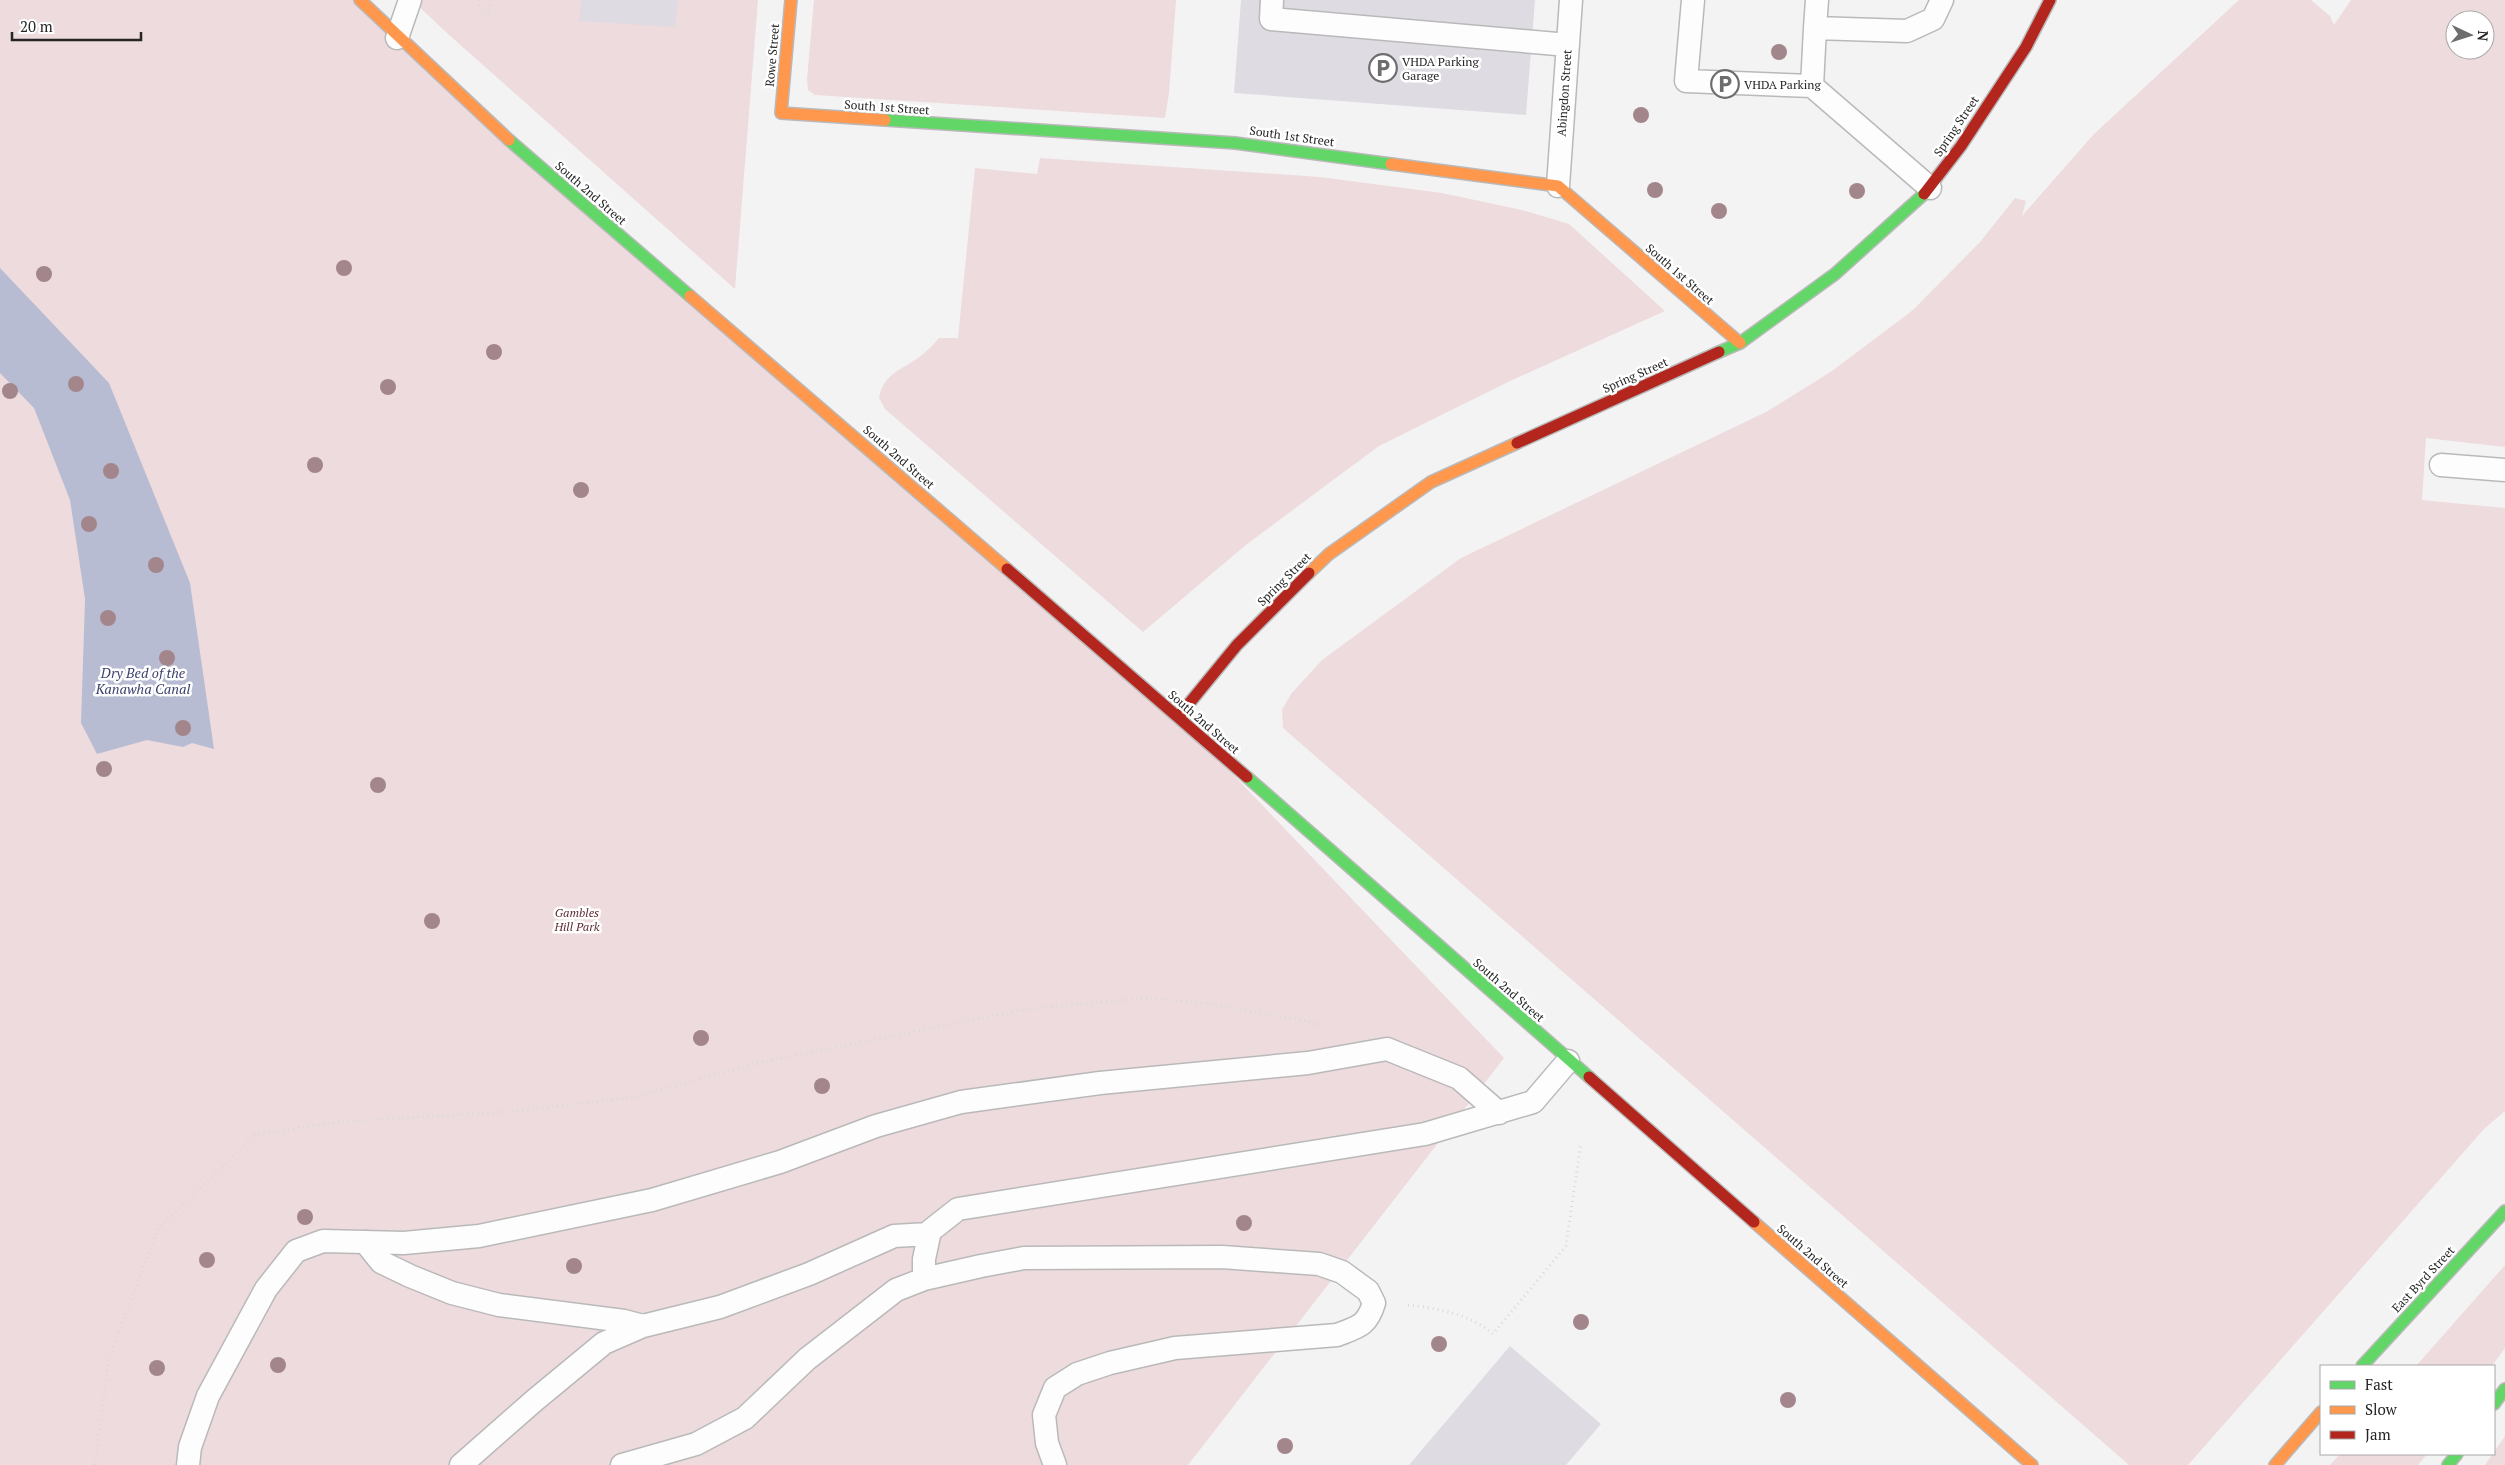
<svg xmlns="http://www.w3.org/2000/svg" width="2505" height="1465" font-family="'PT Serif',serif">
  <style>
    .green { fill: #eedbdd; fill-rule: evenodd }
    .water { fill: #b8bcd2 }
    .building { fill: #dedbe2 }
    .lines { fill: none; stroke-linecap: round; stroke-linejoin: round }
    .lane-casing { stroke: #bab9ba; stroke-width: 25 }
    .fast-casing { stroke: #bab9ba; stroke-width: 14 }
    .slow-casing { stroke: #bab9ba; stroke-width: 14 }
    .jam-casing { stroke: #bab9ba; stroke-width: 14 }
    .path { stroke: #dadada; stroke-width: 3; stroke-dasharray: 1 4; stroke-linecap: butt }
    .lane { stroke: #fdfdfd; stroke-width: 22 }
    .fast { stroke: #63d668; stroke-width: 11 }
    .slow { stroke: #ff974d; stroke-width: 11 }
    .jam { stroke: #b3261e; stroke-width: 11 }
    .tree { fill: #a3868b }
    .labels { text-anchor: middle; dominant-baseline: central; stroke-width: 5; stroke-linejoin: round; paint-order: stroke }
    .street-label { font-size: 12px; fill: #262526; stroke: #fff }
    .poi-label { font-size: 12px; fill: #262526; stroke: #fff; text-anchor: start }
    .park-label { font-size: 12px; font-style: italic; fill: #602d35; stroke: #fff }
    .water-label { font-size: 14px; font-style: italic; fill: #3d426e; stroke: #fff }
  </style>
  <rect width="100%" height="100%" fill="#f4f3f4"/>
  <!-- green -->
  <path class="green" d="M 0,0 L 360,0 L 1178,717 L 1504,1058 L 1188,1465 L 0,1465 Z
    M 412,0 L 758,0 L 735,289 L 448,34 Z
    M 814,0 L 1176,0 L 1169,93 L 1165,118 L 815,95 L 808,90 L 807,79 Z
    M 2239,0 L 2311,0 L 2330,16 L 2334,25 L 2351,0 L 2505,0 L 2505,447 L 2426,438 L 2422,500 L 2505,508 L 2505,1111 L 2484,1129 L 2188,1465 L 2129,1465 L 1283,728 L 1282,710 L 1291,694 L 1322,660 L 1461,558 L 1768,411 L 1832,371 L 1913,310 L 1980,242 L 2015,198 L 2026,201 L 2022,216 L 2094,134 ZM 2455,20 L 2485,20 L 2485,50 L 2455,50 Z
    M 1040,158 L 1320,177 L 1442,193 L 1522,210 L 1569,224 L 1665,311 L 1510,381 L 1379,446 L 1247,544 L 1143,632 L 885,409 L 879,398 C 884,372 903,370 922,355 C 928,350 934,344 939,338 L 958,338 L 975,168 L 1037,174 Z
    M 2505,1265 L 2505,1348 L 2492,1366 L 2416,1366 Z
    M 2505,1436 L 2505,1465 L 2485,1465 Z
    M 2340,1454 L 2427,1454 L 2418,1465 L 2330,1465 Z"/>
  <!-- water -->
  <path class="water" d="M 0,268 L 109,383 L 190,583 L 214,749 L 192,743 L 183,747 L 147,740 L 97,754 L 81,723 L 85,599 L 70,500 L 34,408 L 0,373 Z"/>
  <!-- building -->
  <path class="building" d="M 581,0 L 678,0 L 675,27 L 579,21 Z
    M 1241,0 L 1535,0 L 1526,115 L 1234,93 Z
    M 1510,1346 L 1601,1424 L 1566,1465 L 1409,1465 Z"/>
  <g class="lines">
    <defs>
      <path id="lane" d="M 1272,0 L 1271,19 L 1568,45
        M 1693,0 L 1686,81 L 1812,86 L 1930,188
        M 1815,28 L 1817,0
        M 397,38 L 410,0
        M 1812,86 L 1815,28 L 1907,31 L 1933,19 L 1942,0
        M 1558,186 L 1571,0
        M 2441,465 L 2505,470
        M 365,1242 L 381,1262 L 410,1276 L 452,1293 L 499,1305 L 624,1321 L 643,1326
        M 924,1279 L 924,1259 L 930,1231 L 958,1209 L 1425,1134 L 1533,1102 L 1568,1061
        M 188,1465 L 190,1447 L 208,1396 L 266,1289 L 296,1251 L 323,1241 L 404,1243 L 479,1236 L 652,1200 L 780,1162 L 876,1126 L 961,1102 L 1100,1083 L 1308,1063 L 1387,1049 L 1459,1078 L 1499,1113
        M 461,1465 L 535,1400 L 604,1343 L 643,1326 L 720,1307 L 809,1274 L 894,1236 L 929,1234
        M 622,1465 L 696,1444 L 745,1418 L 807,1359 L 896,1290 L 924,1279 L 981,1266 L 1024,1258 L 1222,1257 L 1319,1264 L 1342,1272 L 1368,1291 L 1374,1303 C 1367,1326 1358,1327 1337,1335 L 1175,1348 L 1110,1363 L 1077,1374 L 1055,1388 L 1044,1415 L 1047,1443 L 1055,1465"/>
      <path id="fast" d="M 885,120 L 1235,143 L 1391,164
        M 509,140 L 690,296
        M 1719,352 L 1740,343 L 1835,274 L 1924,194
        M 1247,777 L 1589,1077
        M 2362,1366 L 2505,1211
        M 2494,1404 L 2505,1389
        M 2448,1465 L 2457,1454"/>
      <path id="slow" d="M 360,0 L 509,140
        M 791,0 L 781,113 L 885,120
        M 1391,164 L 1558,186 L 1740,343
        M 690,296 L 1007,569
        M 1309,573 L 1329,554 L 1431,482 L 1517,443
        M 1754,1222 L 2032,1465
        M 2275,1465 L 2321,1412"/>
      <path id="jam" d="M 1924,194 L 1961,146 L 2026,47 L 2050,0
        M 1517,443 L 1719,352
        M 1007,569 L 1247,777
        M 1178,717 L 1237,645 L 1309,573
        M 1589,1077 L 1754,1222"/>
    </defs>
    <!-- lane casing -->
    <use href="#lane" class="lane-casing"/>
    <!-- fast casing -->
    <use href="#fast" class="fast-casing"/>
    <!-- slow casing -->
    <use href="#slow" class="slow-casing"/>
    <!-- jam casing -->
    <use href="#jam" class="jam-casing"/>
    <!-- path -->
    <path class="path" d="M 479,0 L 481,13 L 489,14 L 490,0
      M 1408,1305 C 1437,1308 1470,1314 1493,1334 L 1566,1246 L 1581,1143
      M 95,1465 L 109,1358 L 158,1229 L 254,1135 L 337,1122 L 518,1111 L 634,1097 L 762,1062 L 1028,1009 L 1145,998 L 1205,1003 L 1307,1021 L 1320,1025"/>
    <!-- lane -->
    <use href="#lane" class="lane"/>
    <!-- fast -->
    <use href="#fast" class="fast"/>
    <!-- slow -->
    <use href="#slow" class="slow"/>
    <!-- jam -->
    <use href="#jam" class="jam"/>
  </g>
  <!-- trees -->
  <g class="tree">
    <circle cx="1779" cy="52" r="8"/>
    <circle cx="1641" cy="115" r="8"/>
    <circle cx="1655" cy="190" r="8"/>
    <circle cx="1857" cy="191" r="8"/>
    <circle cx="1719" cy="211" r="8"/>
    <circle cx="344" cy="268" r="8"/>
    <circle cx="44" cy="274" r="8"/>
    <circle cx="494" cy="352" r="8"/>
    <circle cx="76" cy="384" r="8"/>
    <circle cx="388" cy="387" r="8"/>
    <circle cx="10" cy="391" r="8"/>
    <circle cx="315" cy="465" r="8"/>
    <circle cx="111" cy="471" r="8"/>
    <circle cx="581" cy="490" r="8"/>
    <circle cx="89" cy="524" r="8"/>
    <circle cx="156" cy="565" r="8"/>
    <circle cx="108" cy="618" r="8"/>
    <circle cx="167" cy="658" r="8"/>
    <circle cx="183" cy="728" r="8"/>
    <circle cx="104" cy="769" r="8"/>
    <circle cx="378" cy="785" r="8"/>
    <circle cx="432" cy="921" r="8"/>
    <circle cx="701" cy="1038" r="8"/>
    <circle cx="822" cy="1086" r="8"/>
    <circle cx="305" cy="1217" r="8"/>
    <circle cx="1244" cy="1223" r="8"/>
    <circle cx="207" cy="1260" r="8"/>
    <circle cx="574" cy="1266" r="8"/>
    <circle cx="1581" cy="1322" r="8"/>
    <circle cx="1439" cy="1344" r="8"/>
    <circle cx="278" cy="1365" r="8"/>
    <circle cx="157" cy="1368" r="8"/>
    <circle cx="1788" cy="1400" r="8"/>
    <circle cx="1285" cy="1446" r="8"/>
  </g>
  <!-- icons -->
  <defs>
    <symbol id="parking-ring" viewBox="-11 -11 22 22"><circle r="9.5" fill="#fff" stroke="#6e6d6e" stroke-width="1.5"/><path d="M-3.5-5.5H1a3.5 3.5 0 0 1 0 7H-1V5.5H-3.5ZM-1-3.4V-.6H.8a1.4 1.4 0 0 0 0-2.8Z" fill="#6e6d6e"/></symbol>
  </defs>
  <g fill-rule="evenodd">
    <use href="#parking-ring" x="1367" y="52" width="32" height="32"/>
    <use href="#parking-ring" x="1709" y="68" width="32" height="32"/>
  </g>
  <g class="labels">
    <!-- street labels -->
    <g class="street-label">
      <text transform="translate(772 55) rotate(-85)">Rowe Street</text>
      <text transform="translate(1564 93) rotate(-86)">Abingdon Street</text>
      <text transform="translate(887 107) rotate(4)">South 1st Street</text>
      <text transform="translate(1956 126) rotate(-56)">Spring Street</text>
      <text transform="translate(1292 136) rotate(8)">South 1st Street</text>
      <text transform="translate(591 193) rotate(41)">South 2nd Street</text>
      <text transform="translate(1680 274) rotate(41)">South 1st Street</text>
      <text transform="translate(1635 375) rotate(-24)">Spring Street</text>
      <text transform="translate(899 457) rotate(41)">South 2nd Street</text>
      <text transform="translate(1284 579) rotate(-45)">Spring Street</text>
      <text transform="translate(1204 722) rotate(41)">South 2nd Street</text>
      <text transform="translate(1509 990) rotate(41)">South 2nd Street</text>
      <text transform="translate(1813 1256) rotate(41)">South 2nd Street</text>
      <text transform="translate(2423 1279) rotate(-47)">East Byrd Street</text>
    </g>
    <!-- poi labels -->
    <g class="poi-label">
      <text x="1402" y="61">VHDA Parking<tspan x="1402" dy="14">Garage</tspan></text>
      <text x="1744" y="84">VHDA Parking</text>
    </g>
    <!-- park labels -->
    <g class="park-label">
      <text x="577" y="912">Gambles<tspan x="577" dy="14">Hill Park</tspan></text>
    </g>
    <!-- water labels -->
    <g class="water-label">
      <text x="143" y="672">Dry Bed of the<tspan x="143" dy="16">Kanawha Canal</tspan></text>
    </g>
  </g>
  <!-- legend -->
  <rect x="2320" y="1365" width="175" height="90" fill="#ffffff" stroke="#a8a8a8"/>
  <rect x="2330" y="1381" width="25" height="8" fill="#63d668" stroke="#a8a8a8"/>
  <text x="2365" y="1390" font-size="15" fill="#262526">Fast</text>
  <rect x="2330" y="1406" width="25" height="8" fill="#ff974d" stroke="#a8a8a8"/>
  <text x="2365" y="1415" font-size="15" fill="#262526">Slow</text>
  <rect x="2330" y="1431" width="25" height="8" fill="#b3261e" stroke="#a8a8a8"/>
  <text x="2365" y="1440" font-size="15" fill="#262526">Jam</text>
  <!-- north arrow -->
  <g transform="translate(2470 35) rotate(94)"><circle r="24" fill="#ffffff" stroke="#a8a8a8"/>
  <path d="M0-4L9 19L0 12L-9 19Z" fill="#6e6d6e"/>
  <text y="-8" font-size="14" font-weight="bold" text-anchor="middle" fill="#262526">N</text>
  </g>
  <!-- scale -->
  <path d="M12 32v8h129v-8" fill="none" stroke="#262526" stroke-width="2.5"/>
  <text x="20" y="32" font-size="15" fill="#262526" stroke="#ffffff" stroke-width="4" paint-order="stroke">20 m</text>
</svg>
